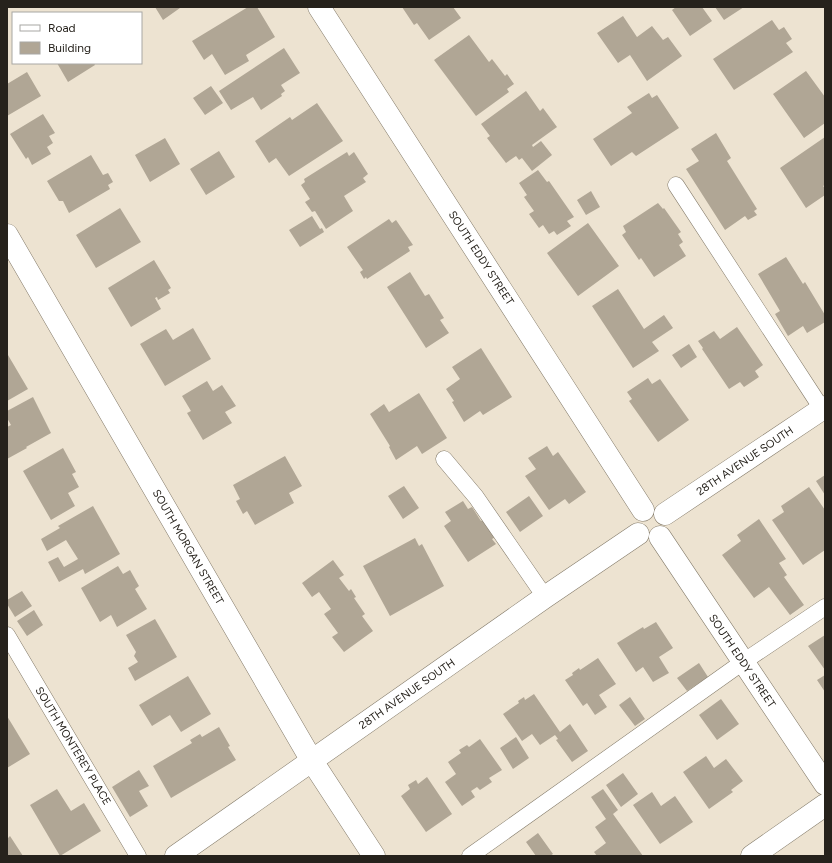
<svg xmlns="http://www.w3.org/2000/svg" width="832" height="863" font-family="Figtree,sans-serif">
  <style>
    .building { fill: #b0a695 }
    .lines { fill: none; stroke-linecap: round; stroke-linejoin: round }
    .service-casing { stroke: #847b6a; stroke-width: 17 }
    .minor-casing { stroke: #847b6a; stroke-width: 23 }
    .service { stroke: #fff; stroke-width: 16 }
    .minor { stroke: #fff; stroke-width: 22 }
    .labels { text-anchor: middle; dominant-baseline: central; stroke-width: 3; stroke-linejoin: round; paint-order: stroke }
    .street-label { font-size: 11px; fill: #26221c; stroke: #fff }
  </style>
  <rect width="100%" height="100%" fill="#ede3d1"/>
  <!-- building -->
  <path class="building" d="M 155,7 L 180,7 L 180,8 L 163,20 Z
    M 248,7 L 257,7 L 275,37 L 246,55 L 249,61 L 225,75 L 212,54 L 204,60 L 192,41 Z
    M 402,7 L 453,7 L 461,18 L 429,40 L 417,23 L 414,25 Z
    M 676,7 L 702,7 L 712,21 L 690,36 L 672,10 Z
    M 715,7 L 744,7 L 724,20 Z
    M 623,16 L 637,37 L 652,26 L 663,40 L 668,37 L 682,56 L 647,81 L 630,55 L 618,63 L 597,33 Z
    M 772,20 L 779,30 L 784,27 L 792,39 L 786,43 L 793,52 L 734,90 L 713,59 Z
    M 469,35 L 489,62 L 492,59 L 505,76 L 507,74 L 514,84 L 507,89 L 509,92 L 476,116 L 434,60 Z
    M 284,48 L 300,73 L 281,85 L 285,91 L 281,94 L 282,96 L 261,110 L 253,97 L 231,110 L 219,91 Z
    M 57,63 L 94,63 L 95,65 L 68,82 Z
    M 806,71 L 825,97 L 825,123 L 804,138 L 773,94 Z
    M 27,72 L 41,96 L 7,116 L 7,84 Z
    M 211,86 L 223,103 L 205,115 L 193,98 Z
    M 526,91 L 540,111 L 543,108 L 557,127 L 532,145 L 533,147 L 541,141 L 552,155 L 532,171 L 522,158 L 519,160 L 516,156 L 506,163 L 487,138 L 490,136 L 481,124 Z
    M 649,93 L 652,98 L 657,95 L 679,128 L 636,156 L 632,152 L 611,166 L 593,139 L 632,113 L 627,107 Z
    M 317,103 L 343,141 L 289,176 L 276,158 L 269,163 L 255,141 L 290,117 L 292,120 Z
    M 43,114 L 55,133 L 49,136 L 53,143 L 47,147 L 51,154 L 32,165 L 28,157 L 26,159 L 10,134 Z
    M 716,133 L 731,158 L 727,161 L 757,209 L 754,211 L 757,215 L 748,220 L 745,216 L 725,230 L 686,169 L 699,161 L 691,149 Z
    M 825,137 L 825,185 L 823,186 L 825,188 L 825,195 L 806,208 L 780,168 Z
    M 165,138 L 180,164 L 150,182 L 135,155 Z
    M 219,151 L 235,177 L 206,195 L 190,169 Z
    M 347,152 L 349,156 L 354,152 L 368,174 L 363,178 L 366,182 L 344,196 L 353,211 L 326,229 L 315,211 L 312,212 L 305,202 L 310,199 L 301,185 L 305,182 L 304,179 Z
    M 91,155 L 103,175 L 108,173 L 113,182 L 108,185 L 110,189 L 69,213 L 63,201 L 59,201 L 47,181 Z
    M 538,170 L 547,182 L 549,181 L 574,217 L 567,221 L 571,226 L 557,235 L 554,231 L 549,234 L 543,225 L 539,228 L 529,214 L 534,211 L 524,197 L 527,195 L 519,183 Z
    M 591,191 L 600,207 L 586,215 L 577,200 Z
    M 658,203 L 663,209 L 664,208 L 681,232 L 678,234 L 683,242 L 679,245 L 686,256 L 654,277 L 641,258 L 639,260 L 622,235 L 626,232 L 623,226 Z
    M 120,208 L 141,242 L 96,268 L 76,235 Z
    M 312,216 L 320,229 L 322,228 L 324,232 L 300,247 L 289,230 Z
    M 389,219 L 392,223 L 396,220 L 413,245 L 408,247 L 410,251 L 367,279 L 366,277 L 364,279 L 360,272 L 363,270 L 347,247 Z
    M 588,223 L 619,266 L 578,296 L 547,253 Z
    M 786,257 L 803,284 L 805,282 L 825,315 L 825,322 L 807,333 L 803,326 L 788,336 L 775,314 L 780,311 L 758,274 Z
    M 154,260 L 171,288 L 168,290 L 170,293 L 158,300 L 157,297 L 155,298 L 161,309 L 131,327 L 108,288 Z
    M 410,272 L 425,296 L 429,294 L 444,318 L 440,320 L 449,333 L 426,348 L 387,287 Z
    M 618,289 L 644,329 L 664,315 L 673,328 L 652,342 L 659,351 L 633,368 L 592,306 Z
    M 737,327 L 763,365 L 755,371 L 759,377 L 744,387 L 740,382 L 729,389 L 702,349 L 703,348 L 698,341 L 714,331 L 720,339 Z
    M 193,328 L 211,359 L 165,386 L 140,344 L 166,329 L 173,340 Z
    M 689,344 L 697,357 L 681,368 L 672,355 Z
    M 481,348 L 512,397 L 483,415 L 480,411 L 464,422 L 452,402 L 454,401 L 446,389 L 460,379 L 452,367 Z
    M 8,355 L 28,389 L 7,401 L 7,356 Z
    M 648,378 L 652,384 L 660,379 L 689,420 L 658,442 L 629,401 L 632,399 L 627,392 Z
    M 207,381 L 213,391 L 222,385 L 236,406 L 225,412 L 232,423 L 203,440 L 187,413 L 191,411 L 182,396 Z
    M 419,393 L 447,438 L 422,454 L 417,446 L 396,460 L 389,447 L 390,446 L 370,414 L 384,404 L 389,412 Z
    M 33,397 L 51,433 L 26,447 L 27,448 L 7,459 L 7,427 L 11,425 L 7,418 L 7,411 Z
    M 547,446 L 553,456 L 558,452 L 586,492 L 569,504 L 565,499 L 549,510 L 525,476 L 536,469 L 528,458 Z
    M 63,448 L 76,472 L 72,474 L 79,487 L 68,493 L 75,506 L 51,520 L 23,471 Z
    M 285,456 L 302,486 L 289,493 L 294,503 L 255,525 L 247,511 L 243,514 L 236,501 L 240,499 L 233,485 Z
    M 825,475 L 825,495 L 816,481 Z
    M 404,486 L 419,508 L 403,519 L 388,496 Z
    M 809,487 L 825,510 L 825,550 L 803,565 L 772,520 L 784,512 L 781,506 Z
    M 529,496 L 543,516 L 520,532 L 506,512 Z
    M 463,501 L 468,509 L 472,507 L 481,521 L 485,519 L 497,536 L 492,539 L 496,544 L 468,562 L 444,526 L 451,521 L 445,512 Z
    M 93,506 L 120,554 L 85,574 L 83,569 L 59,582 L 48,562 L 58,557 L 64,567 L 78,559 L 66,540 L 47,551 L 41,539 L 60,528 L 58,526 Z
    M 759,519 L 786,559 L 779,563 L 787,575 L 784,577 L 804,605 L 790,615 L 769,587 L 754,598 L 722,555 L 741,541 L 737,535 Z
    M 415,538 L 419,546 L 422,544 L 444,586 L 390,616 L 363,566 Z
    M 333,560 L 344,575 L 339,578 L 349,591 L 351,589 L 356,597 L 354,598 L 365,614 L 362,616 L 373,631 L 344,652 L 332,637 L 338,633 L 324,614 L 331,609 L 319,592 L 312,597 L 302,583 Z
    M 118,566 L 123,574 L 130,570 L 139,586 L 135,589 L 147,609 L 117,627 L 111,615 L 100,622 L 81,588 Z
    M 22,591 L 32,606 L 15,617 L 7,604 L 7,600 Z
    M 34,610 L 43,625 L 27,636 L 17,621 Z
    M 155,619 L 177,657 L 135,681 L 128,668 L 138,662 L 134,656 L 136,652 L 126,635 Z
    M 656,622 L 673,648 L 659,657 L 669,673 L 653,682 L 643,667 L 636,672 L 617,643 L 643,627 L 644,629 Z
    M 825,635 L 825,670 L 808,646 Z
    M 598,658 L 616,684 L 599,695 L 607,707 L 595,715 L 587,703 L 583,706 L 565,680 L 573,675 L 572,673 L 579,668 L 580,670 Z
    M 699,663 L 708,677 L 687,691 L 677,678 Z
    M 825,675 L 825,692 L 817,680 Z
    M 188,676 L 211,714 L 181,732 L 170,715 L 152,726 L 139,705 Z
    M 534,694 L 560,732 L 570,724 L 588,751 L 572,762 L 556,740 L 558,739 L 555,735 L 540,745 L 532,734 L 522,741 L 503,714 L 519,703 L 518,701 L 524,697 L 525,700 Z
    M 630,697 L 645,719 L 635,726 L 619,705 Z
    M 721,699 L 739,724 L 717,740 L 699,715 Z
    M 7,716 L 30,754 L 7,768 Z
    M 219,727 L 230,746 L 228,747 L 236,760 L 171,798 L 153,766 L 192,743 L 190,740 L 200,734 L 202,737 Z
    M 516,737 L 529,758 L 513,769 L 500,748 Z
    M 480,739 L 502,770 L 489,778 L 492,782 L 480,790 L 477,787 L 471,791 L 475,797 L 462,806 L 445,782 L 456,774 L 448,762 L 461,753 L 459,750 L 467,745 L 469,747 Z
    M 706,756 L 714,768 L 726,759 L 743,781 L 731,790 L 733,792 L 709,809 L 683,772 Z
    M 139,770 L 149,786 L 139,791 L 148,806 L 130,817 L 112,787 Z
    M 623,773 L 638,794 L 621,807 L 606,785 Z
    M 427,777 L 452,814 L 426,832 L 401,796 L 410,789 L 408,785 L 416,780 L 418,784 Z
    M 57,789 L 71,811 L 84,803 L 101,831 L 60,856 L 30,805 Z
    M 603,789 L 618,810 L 613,814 L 643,856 L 597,856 L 594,852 L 606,843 L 595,827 L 606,819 L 591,797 Z
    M 652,792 L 661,806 L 675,796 L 693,822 L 660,844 L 633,805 Z
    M 538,833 L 553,854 L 550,856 L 536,856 L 526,842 Z
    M 10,836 L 23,856 L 7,856 L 7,839 Z"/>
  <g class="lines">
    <defs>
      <path id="service" d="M 676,185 L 822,409
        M 444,459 L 476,497 L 545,597
        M 7,635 L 138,856
        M 470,856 L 743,662 L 825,607"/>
      <path id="minor" d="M 319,7 L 643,510
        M 7,235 L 312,761 L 374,856
        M 665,514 L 825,407
        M 660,537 L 825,784
        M 176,856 L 545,597 L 638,534
        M 752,856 L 825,805"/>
    </defs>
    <!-- service casing -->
    <use href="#service" class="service-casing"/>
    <!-- minor casing -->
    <use href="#minor" class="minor-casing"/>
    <!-- service -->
    <use href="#service" class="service"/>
    <!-- minor -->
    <use href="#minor" class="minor"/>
  </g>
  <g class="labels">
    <!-- street labels -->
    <g class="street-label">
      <text transform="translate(481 258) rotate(57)">SOUTH EDDY STREET</text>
      <text transform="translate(745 461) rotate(-34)">28TH AVENUE SOUTH</text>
      <text transform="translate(188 547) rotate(60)">SOUTH MORGAN STREET</text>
      <text transform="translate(742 661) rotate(56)">SOUTH EDDY STREET</text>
      <text transform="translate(407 694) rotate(-35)">28TH AVENUE SOUTH</text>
      <text transform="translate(73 746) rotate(59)">SOUTH MONTEREY PLACE</text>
    </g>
  </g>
  <!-- border -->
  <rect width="832" height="863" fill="none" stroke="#26221c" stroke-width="16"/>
  <!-- legend -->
  <rect x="12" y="12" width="130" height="52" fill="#ffffff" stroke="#a8a7a4"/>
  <rect x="20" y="25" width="20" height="6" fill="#ffffff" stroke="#a8a7a4"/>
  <text x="48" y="32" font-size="12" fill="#26221c">Road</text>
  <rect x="20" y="42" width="20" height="12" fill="#b0a695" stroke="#a8a7a4"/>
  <text x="48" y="52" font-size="12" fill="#26221c">Building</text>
</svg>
